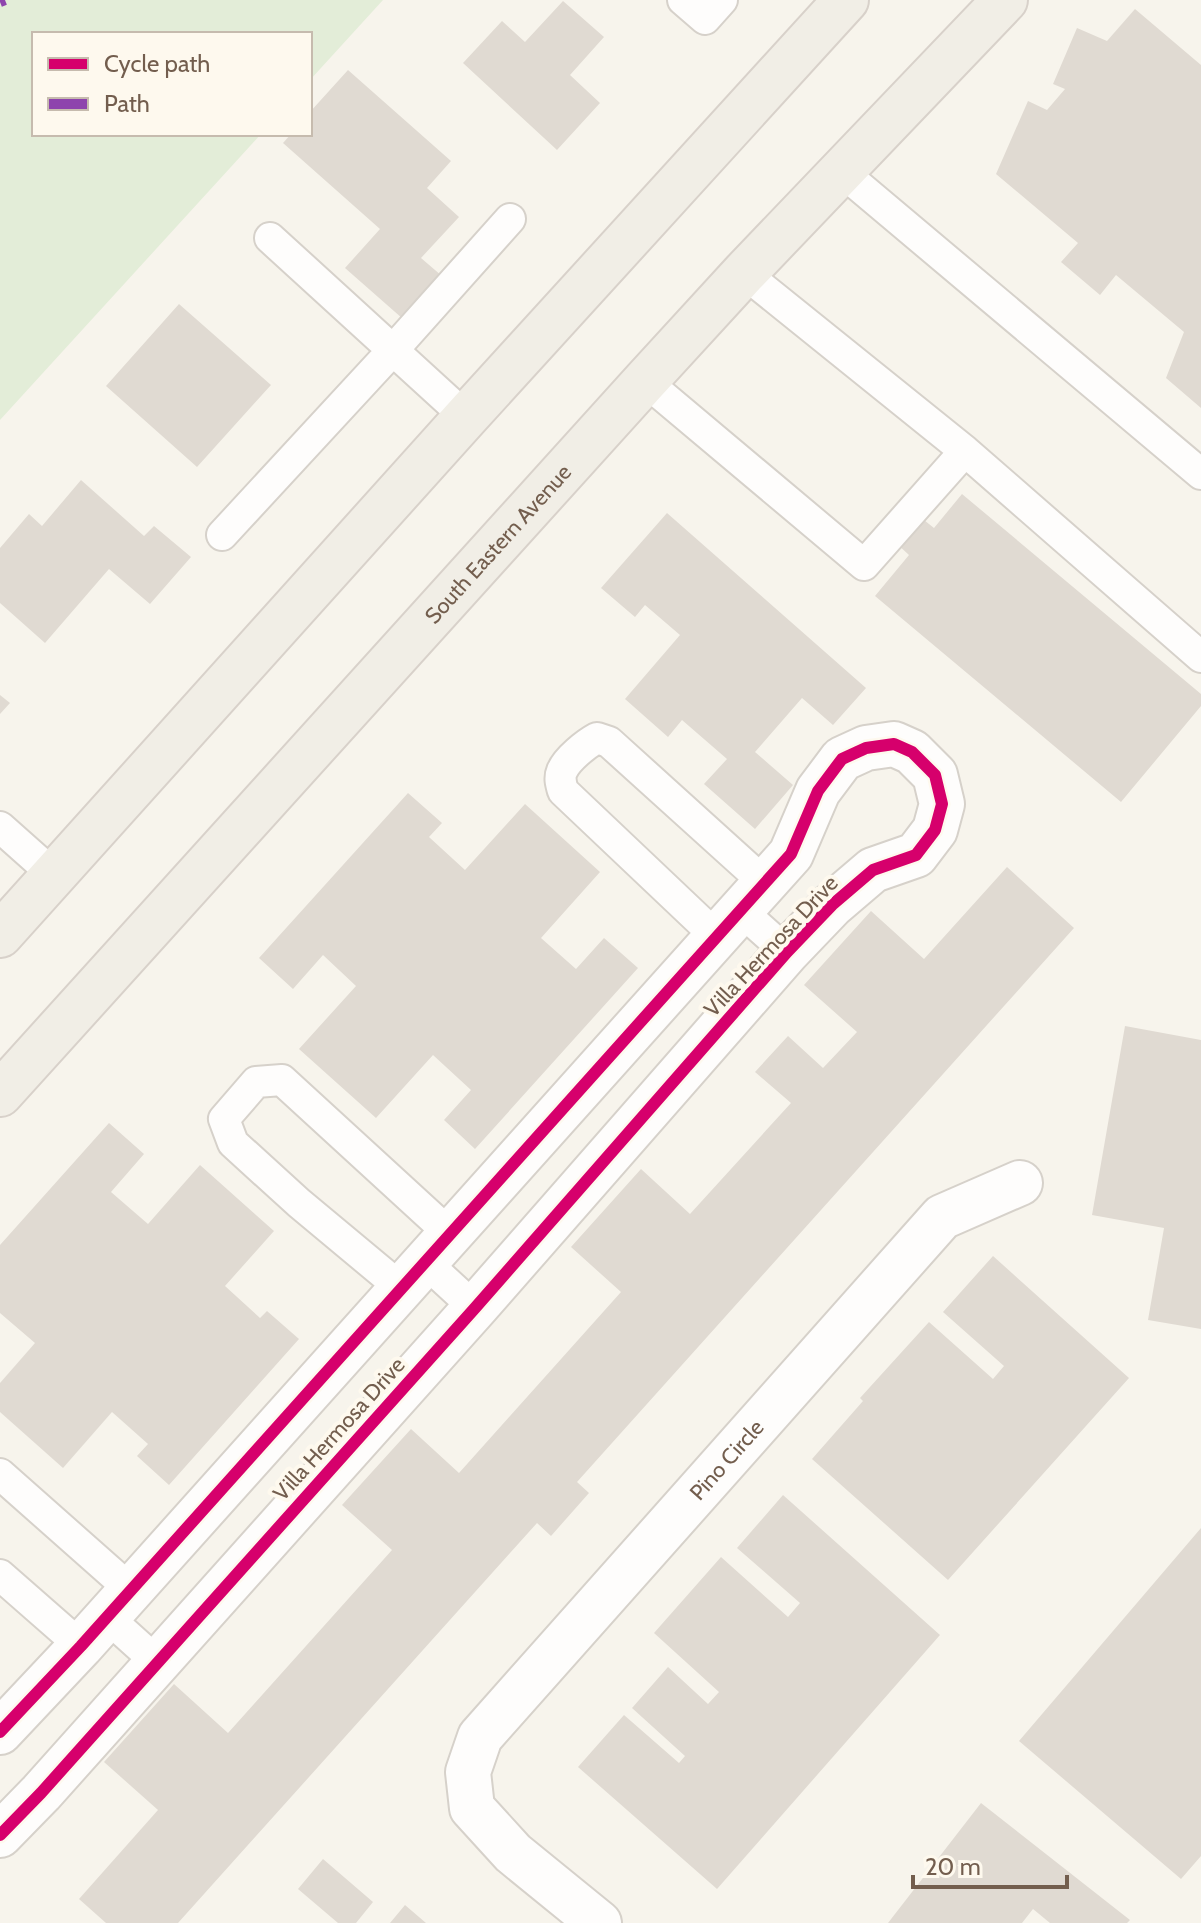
<svg xmlns="http://www.w3.org/2000/svg" width="1201" height="1923" font-family="Cabin,sans-serif">
  <style>
    .green { fill: #e3edd8 }
    .building { fill: #e0dad2 }
    .lines { fill: none; stroke-linecap: round; stroke-linejoin: round }
    .service-casing { stroke: #d6d1ca; stroke-width: 34 }
    .minor-casing { stroke: #d6d1ca; stroke-width: 48 }
    .primary-casing { stroke: #d8d1ca; stroke-width: 48 }
    .service { stroke: #fefdfc; stroke-width: 30 }
    .minor { stroke: #fefdfc; stroke-width: 44 }
    .primary { stroke: #f1eee6; stroke-width: 44 }
    .quiet { stroke: #8e44ad; stroke-width: 10; stroke-dasharray: 20 10; stroke-linecap: butt }
    .cycleway-casing { stroke: #fef9ee; stroke-width: 17 }
    .cycleway { stroke: #d6006c; stroke-width: 12 }
    .labels { text-anchor: middle; dominant-baseline: central; stroke-width: 8; stroke-linejoin: round; paint-order: stroke }
    .street-label { font-size: 22px; fill: #735e4e; stroke: #fef9ee }
  </style>
  <rect width="100%" height="100%" fill="#f7f4ec"/>
  <!-- green -->
  <path class="green" d="M 0,0 L 383,0 L 310,80 L 310,34 L 34,34 L 34,134 L 261,134 L 0,420 Z"/>
  <!-- building -->
  <path class="building" d="M 563,1 L 604,37 L 570,75 L 600,103 L 557,150 L 463,63 L 502,21 L 525,42 Z
    M 1135,9 L 1201,65 L 1201,408 L 1166,378 L 1184,332 L 1116,275 L 1100,295 L 1061,262 L 1078,243 L 996,174 L 1028,101 L 1047,110 L 1065,89 L 1053,84 L 1077,28 L 1107,41 Z
    M 348,70 L 451,161 L 427,188 L 459,217 L 421,258 L 449,282 L 411,326 L 345,268 L 380,229 L 283,143 L 291,134 L 310,134 L 310,112 Z
    M 179,304 L 271,385 L 197,467 L 106,386 Z
    M 81,480 L 144,536 L 154,526 L 191,557 L 150,604 L 109,569 L 45,643 L 0,603 L 0,548 L 29,514 L 42,526 Z
    M 962,494 L 1201,694 L 1201,706 L 1121,802 L 875,596 L 909,555 L 896,543 L 919,516 L 934,528 Z
    M 667,513 L 866,688 L 833,725 L 802,698 L 755,752 L 793,785 L 755,829 L 704,784 L 727,759 L 682,720 L 668,737 L 625,699 L 680,635 L 645,605 L 635,617 L 601,588 Z
    M 0,695 L 10,703 L 0,714 Z
    M 408,793 L 442,823 L 429,837 L 465,870 L 525,804 L 600,872 L 541,938 L 576,969 L 604,938 L 638,968 L 475,1149 L 444,1120 L 471,1090 L 433,1055 L 376,1118 L 299,1049 L 356,986 L 323,955 L 293,989 L 259,958 Z
    M 1007,867 L 1074,928 L 577,1482 L 589,1493 L 551,1536 L 537,1523 L 178,1923 L 106,1923 L 79,1899 L 158,1810 L 104,1762 L 174,1684 L 228,1733 L 392,1550 L 342,1505 L 411,1429 L 459,1473 L 621,1292 L 571,1247 L 641,1169 L 690,1214 L 791,1103 L 755,1072 L 788,1036 L 823,1068 L 857,1032 L 804,985 L 871,911 L 924,959 Z
    M 1125,1026 L 1201,1040 L 1201,1329 L 1148,1320 L 1164,1228 L 1092,1215 Z
    M 109,1123 L 144,1154 L 111,1192 L 148,1224 L 200,1165 L 274,1231 L 225,1286 L 260,1318 L 267,1311 L 299,1339 L 169,1485 L 137,1456 L 148,1444 L 112,1412 L 63,1468 L 0,1412 L 0,1383 L 35,1343 L 0,1313 L 0,1245 Z
    M 993,1256 L 1129,1378 L 948,1580 L 812,1459 L 863,1401 L 860,1398 L 929,1322 L 993,1379 L 1004,1366 L 943,1312 Z
    M 783,1495 L 940,1635 L 717,1889 L 578,1767 L 624,1715 L 679,1763 L 685,1756 L 632,1708 L 668,1667 L 708,1704 L 719,1692 L 654,1633 L 721,1557 L 788,1617 L 800,1603 L 737,1548 Z
    M 1201,1528 L 1201,1856 L 1181,1879 L 1019,1741 Z
    M 981,1803 L 1130,1920 L 1127,1923 L 1050,1923 L 1033,1909 L 1022,1923 L 888,1923 Z
    M 323,1859 L 373,1902 L 356,1923 L 338,1923 L 298,1889 Z
    M 405,1905 L 426,1923 L 390,1923 Z"/>
  <g class="lines">
    <defs>
      <path id="service" d="M 683,0 L 705,19 L 722,0
        M 841,171 L 1201,474
        M 270,238 L 466,417
        M 744,273 L 965,451 L 1201,657
        M 645,381 L 864,565 L 965,451
        M 222,535 L 393,350 L 510,219
        M 0,827 L 54,875
        M 740,910 L 787,952
        M 717,937 L 563,791 C 561,784 559,778 562,771 C 567,759 586,744 597,738 L 609,742 L 765,883
        M 425,1262 L 475,1308
        M 401,1288 L 299,1203 L 233,1143 L 224,1119 L 256,1082 L 282,1080 L 450,1234
        M 0,1474 L 131,1590
        M 0,1575 L 81,1646
        M 107,1617 L 157,1662"/>
      <g id="minor">
        <path d="M 0,1732 L 81,1646 L 791,854 L 818,791 L 842,759 L 866,748 L 894,744 L 912,752 L 935,775 L 942,804 L 935,830 L 916,855 L 873,870 L 832,905 L 787,952 L 475,1308 L 41,1793 L 0,1835"/>
        <path id="s1" d="M 599,1923 L 513,1853 L 472,1808 L 468,1772 L 480,1737 L 942,1217 L 1020,1183"/>
      </g>
      <g id="primary">
        <path d="M 0,935 L 466,417 L 846,0"/>
        <path id="s2" d="M 0,1094 L 645,381 L 744,273 L 1005,0"/>
      </g>
    </defs>
    <!-- service casing -->
    <use href="#service" class="service-casing"/>
    <!-- minor casing -->
    <use href="#minor" class="minor-casing"/>
    <!-- primary casing -->
    <use href="#primary" class="primary-casing"/>
    <!-- service -->
    <use href="#service" class="service"/>
    <!-- minor -->
    <use href="#minor" class="minor"/>
    <!-- primary -->
    <use href="#primary" class="primary"/>
    <!-- quiet -->
    <path class="quiet" d="M 0,2 L 5,0"/>
    <defs>
      <path id="cycleway" d="M 0,1732 L 81,1646 L 791,854 L 818,791 L 842,759 L 866,748 L 894,744 L 912,752 L 935,775 L 942,804 L 935,830 L 916,855 L 873,870 L 832,905 L 787,952 L 475,1308 L 41,1793 L 0,1835"/>
    </defs>
    <!-- cycleway casing -->
    <use href="#cycleway" class="cycleway-casing"/>
    <!-- cycleway -->
    <use href="#cycleway" class="cycleway"/>
  </g>
  <g class="labels">
    <!-- street labels -->
    <g class="street-label">
      <text stroke="none"><textPath href="#s2" startOffset="742">South Eastern Avenue</textPath></text>
      <text transform="translate(771 946) rotate(-47)">Villa Hermosa Drive</text>
      <text transform="translate(339 1429) rotate(-48)">Villa Hermosa Drive</text>
      <text stroke="none"><textPath href="#s1" startOffset="616">Pino Circle</textPath></text>
    </g>
  </g>
  <!-- legend -->
  <rect x="32" y="32" width="280" height="104" fill="#fef9ee" stroke="#c6bbae" stroke-width="2"/>
  <rect x="48" y="58" width="40" height="12" fill="#d6006c" stroke="#c6bbae" stroke-width="2"/>
  <text x="104" y="72" font-size="24" fill="#735e4e">Cycle path</text>
  <rect x="48" y="98" width="40" height="12" fill="#8e44ad" stroke="#c6bbae" stroke-width="2"/>
  <text x="104" y="112" font-size="24" fill="#735e4e">Path</text>
  <!-- scale -->
  <path d="M913 1875v12h154v-12" fill="none" stroke="#735e4e" stroke-width="4"/>
  <text x="925" y="1875" font-size="24" fill="#735e4e" stroke="#fef9ee" stroke-width="6" paint-order="stroke">20 m</text>
</svg>
